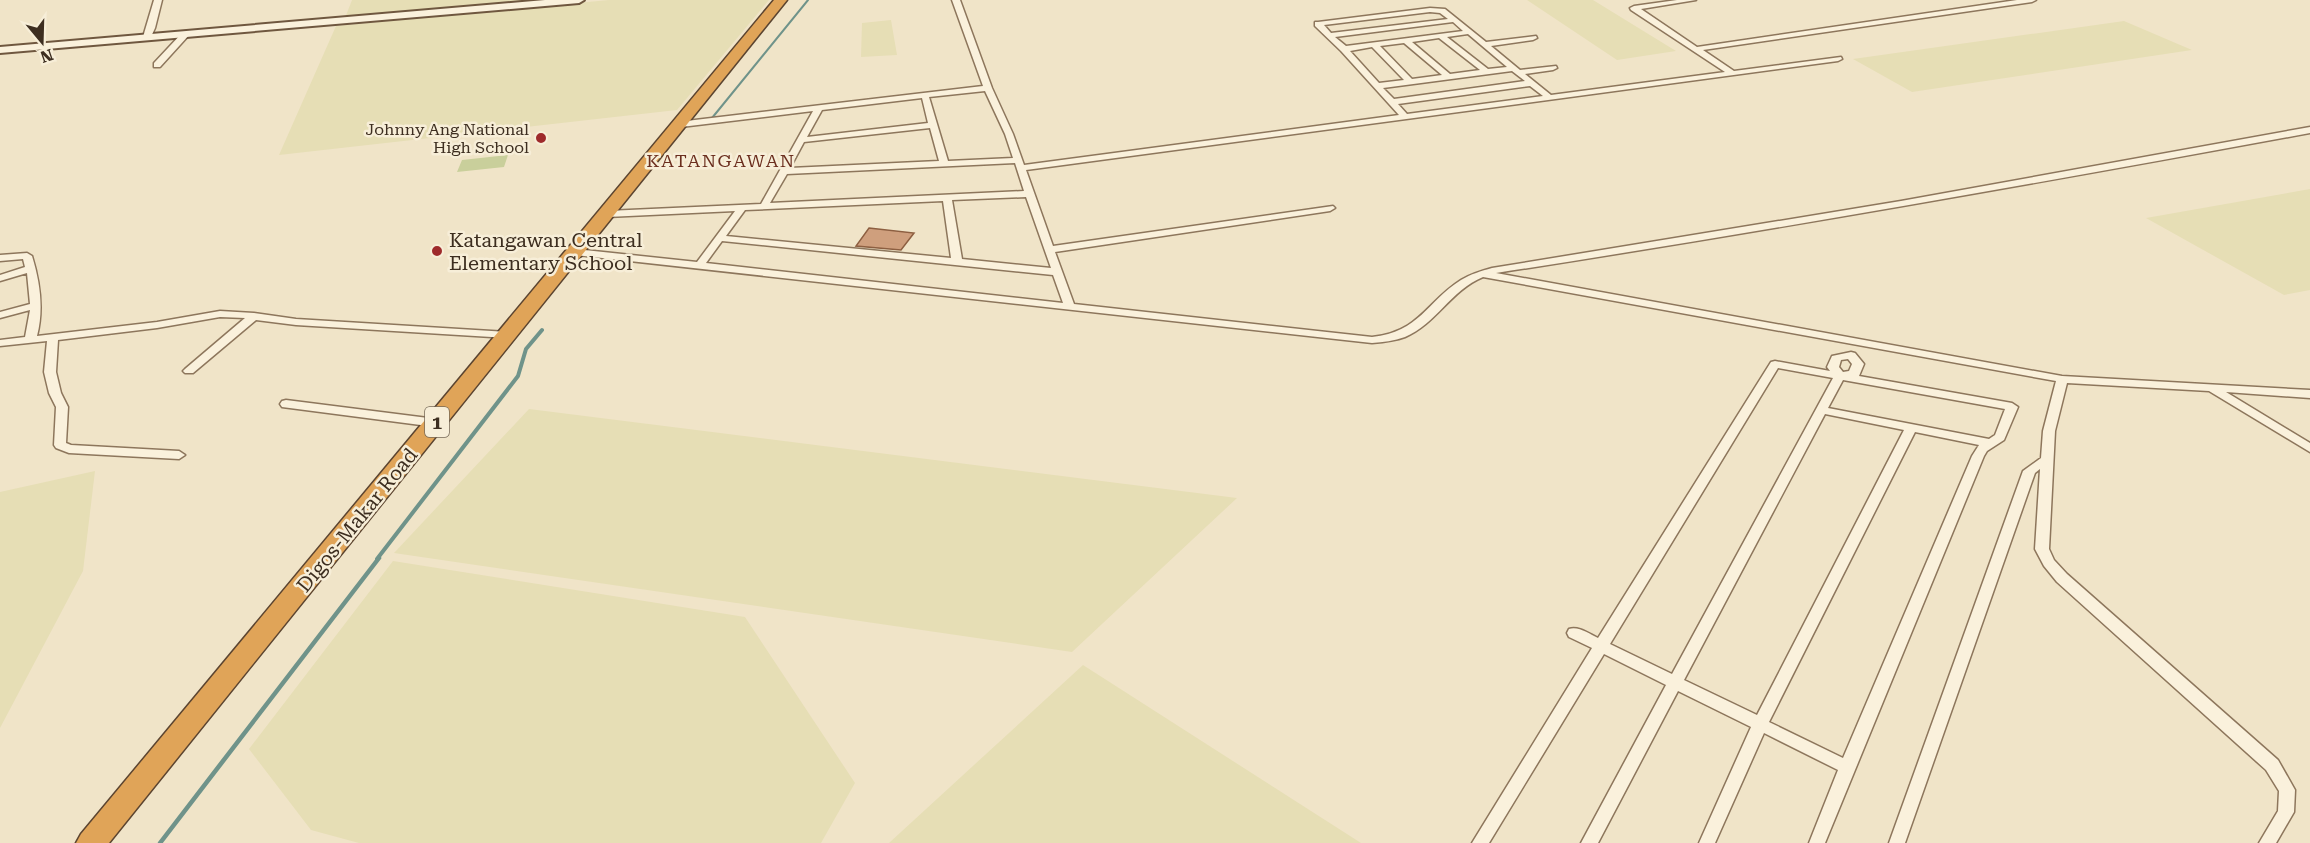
<svg xmlns="http://www.w3.org/2000/svg" width="2310" height="843" font-family="'Roboto Serif',serif">
  <style>
    .farmland { fill: #e6deb5 }
    .green { fill: #c9cf9b }
    .lines { fill: none; stroke-linecap: round; stroke-linejoin: round }
    .stream-far2 { stroke: #6f938a; stroke-width: 2 }
    .stream-far1 { stroke: #6f938a; stroke-width: 4 }
    .stream { stroke: #6f938a; stroke-width: 4.5 }
    .building { fill: #cf9f7d; stroke: #8d5f41; stroke-width: 1.5 }
    .street-casing { stroke: #8d765c; stroke-width: 3 }
    .secondary-casing { stroke: #6f573f; stroke-width: 4 }
    .highway-casing { stroke: #5b4430; stroke-width: 3 }
    .street { fill: #faf1dc; fill-rule: evenodd }
    .secondary { fill: #faf1dc; fill-rule: evenodd }
    .highway { fill: #e0a458; fill-rule: evenodd }
    .poi-dot { fill: #9e2a2b; stroke: #f7eed8; stroke-width: 2 }
    .labels { text-anchor: middle; dominant-baseline: central; stroke-width: 5; stroke-linejoin: round; paint-order: stroke }
    .far-poi-label { font-size: 16px; fill: #3d2e20; stroke: #f7eed8; text-anchor: end }
    .far-quarter-label { font-size: 18px; letter-spacing: 1.5px; fill: #6b2e1e; stroke: #f7eed8 }
    .shield { fill: #f7eed8; stroke: #756857; stroke-width: 1.5 }
    .shield-label { font-size: 18px; font-weight: bold; fill: #3d2e20 }
    .poi-label { font-size: 20px; fill: #3d2e20; stroke: #f7eed8; text-anchor: start }
    .street-label { font-size: 20px; fill: #3d2e20; stroke: #f7eed8 }
  </style>
  <rect width="100%" height="100%" fill="#f0e4c8"/>
  <!-- farmland -->
  <path class="farmland" d="M 352,0 L 552,0 L 345,18 Z
    M 609,0 L 769,0 L 677,110 L 279,155 L 336,26 Z
    M 1527,0 L 1593,0 L 1676,51 L 1617,60 Z
    M 891,20 L 897,55 L 861,57 L 862,23 Z
    M 2124,21 L 2192,50 L 1912,92 L 1853,59 Z
    M 2310,189 L 2310,290 L 2284,295 L 2146,218 Z
    M 529,409 L 1237,498 L 1072,652 L 394,553 Z
    M 95,471 L 83,571 L 0,728 L 0,492 Z
    M 393,561 L 745,617 L 855,783 L 821,843 L 359,843 L 311,830 L 249,749 Z
    M 1083,665 L 1361,843 L 889,843 Z"/>
  <!-- green -->
  <path class="green" d="M 508,155 L 504,167 L 457,172 L 462,160 Z"/>
  <g class="lines">
    <!-- stream-far2 -->
    <path class="stream-far2" d="M 712,118 L 808,0"/>
    <!-- stream-far1 -->
    <path class="stream-far1" d="M 377,559 L 518,376 L 526,349 L 542,330"/>
    <!-- stream -->
    <path class="stream" d="M 160,843 L 379,558"/>
  </g>
  <!-- building -->
  <path class="building" d="M 869,228 L 914,233 L 901,250 L 856,246 Z"/>
  <g class="lines">
    <defs>
      <path id="street" d="M 154,0 L 162,0 L 155,28 L 150,39 L 147,39 L 143,37 Z
        M 952,0 L 960,0 L 992,88 L 1013,134 L 1024,165 L 1399,115 L 1341,51 L 1315,26 L 1315,22 L 1318,22 L 1430,8 L 1445,9 L 1486,42 L 1536,36 L 1537,38 L 1533,40 L 1491,46 L 1520,70 L 1556,66 L 1557,68 L 1553,70 L 1525,74 L 1551,95 L 1725,72 L 1631,10 L 1630,8 L 1634,6 L 1677,0 L 1696,0 L 1641,9 L 1697,47 L 2017,0 L 2036,0 L 2032,2 L 1703,50 L 1734,71 L 1841,57 L 1842,59 L 1838,61 L 1026,170 L 1053,246 L 1333,206 L 1335,208 L 1330,211 L 1055,252 L 1074,304 L 1372,337 C 1420,332 1426,302 1461,280 C 1471,274 1481,271 1492,268 L 1901,201 L 2310,127 L 2310,133 C 2039,183 1768,231 1496,273 L 2062,376 L 2310,390 L 2310,398 L 2226,392 L 2310,443 L 2310,452 L 2209,391 L 2067,383 L 2055,431 L 2049,549 L 2054,560 L 2067,574 L 2278,760 L 2295,790 L 2294,812 L 2276,843 L 2259,843 L 2278,811 L 2279,791 L 2266,770 L 2057,582 L 2044,566 L 2035,549 L 2040,469 L 2035,473 L 1905,843 L 1889,843 L 2023,471 L 2041,458 L 2043,431 L 2056,381 L 1483,277 C 1451,290 1436,324 1405,337 C 1394,341 1383,342 1372,343 L 575,255 L 570,252 L 575,249 L 697,262 L 735,211 L 607,217 L 602,214 L 607,211 L 761,204 L 813,111 L 681,127 L 678,126 L 678,122 L 983,86 ZM 1430,12 L 1440,13 L 1448,19 L 1331,33 L 1324,25 ZM 1453,22 L 1463,31 L 1346,46 L 1335,37 ZM 1468,34 L 1507,67 L 1488,69 L 1447,37 ZM 1439,38 L 1480,70 L 1450,74 L 1412,42 ZM 1404,43 L 1442,75 L 1412,79 L 1380,46 ZM 1372,47 L 1404,80 L 1379,83 L 1350,51 ZM 1512,71 L 1525,81 L 1394,99 L 1383,88 ZM 1530,86 L 1543,96 L 1407,114 L 1398,104 ZM 985,91 L 1005,134 L 1013,158 L 948,161 L 929,97 ZM 922,98 L 928,123 L 807,137 L 822,110 ZM 930,128 L 939,161 L 790,168 L 804,142 ZM 1015,163 L 1024,191 L 770,203 L 787,174 ZM 1026,197 L 1051,268 L 962,259 L 952,200 ZM 943,201 L 951,258 L 726,236 L 745,210 ZM 722,241 L 1053,275 L 1063,303 L 706,263 Z
        M 183,32 L 190,34 L 160,67 L 154,67 L 154,63 Z
        M 27,253 L 32,256 C 40,282 44,309 37,336 L 157,322 L 220,311 L 254,313 L 296,319 L 508,332 L 513,335 L 508,338 L 296,325 L 256,320 L 193,373 L 185,373 L 183,371 L 185,369 L 245,318 L 220,317 L 157,328 L 58,340 L 56,372 L 61,393 L 68,407 L 66,443 L 71,445 L 179,451 L 185,455 L 179,459 L 69,453 L 56,448 L 54,445 L 56,407 L 49,393 L 44,372 L 47,341 L 0,346 L 0,340 L 25,337 L 30,310 L 0,318 L 0,312 L 30,304 L 27,273 L 0,281 L 0,275 L 25,267 L 23,259 L 0,261 L 0,255 Z
        M 1851,352 L 1855,353 L 1864,364 L 1859,376 L 2012,403 L 2018,407 L 2004,440 L 1987,451 L 1984,456 L 1825,843 L 1809,843 L 1838,770 L 1764,733 L 1715,843 L 1699,843 L 1751,727 L 1678,691 L 1598,843 L 1581,843 L 1666,685 L 1604,654 L 1489,843 L 1472,843 L 1592,648 L 1569,637 L 1567,633 L 1569,629 C 1579,626 1589,634 1598,638 L 1771,362 L 1775,361 L 1830,371 L 1827,367 L 1832,356 ZM 1848,359 L 1852,364 L 1849,371 L 1843,372 L 1839,367 L 1841,360 ZM 1778,368 L 1833,378 L 1672,674 L 1610,644 ZM 1843,380 L 2005,409 L 1995,435 L 1989,439 L 1828,408 ZM 1825,414 L 1904,430 L 1757,715 L 1684,680 ZM 1915,432 L 1979,445 L 1972,456 L 1843,758 L 1769,722 Z
        M 286,400 L 436,419 L 442,423 L 436,427 L 282,407 L 280,404 L 282,401 Z"/>
      <path id="secondary" d="M 545,0 L 584,0 L 579,3 L 0,53 L 0,47 Z"/>
      <path id="highway" d="M 774,0 L 787,0 L 109,843 L 76,843 L 81,834 Z"/>
    </defs>
    <!-- street casing -->
    <use href="#street" class="street-casing"/>
    <!-- secondary casing -->
    <use href="#secondary" class="secondary-casing"/>
    <!-- highway casing -->
    <use href="#highway" class="highway-casing"/>
    <!-- street -->
    <use href="#street" class="street"/>
    <!-- secondary -->
    <use href="#secondary" class="secondary"/>
    <!-- highway -->
    <use href="#highway" class="highway"/>
  </g>
  <!-- markers -->
  <g class="poi-dot">
    <circle cx="541" cy="138" r="6"/>
    <circle cx="437" cy="251" r="6"/>
  </g>
  <g class="labels">
    <!-- far-poi labels -->
    <g class="far-poi-label">
      <text x="529" y="129">Johnny Ang National<tspan x="529" dy="18">High School</tspan></text>
    </g>
    <!-- far-quarter labels -->
    <g class="far-quarter-label">
      <text x="721" y="160">KATANGAWAN</text>
    </g>
    <!-- shield labels -->
    <rect class="shield" x="425" y="407" width="24" height="30" rx="4.5"/>
    <g class="shield-label">
      <text x="437" y="422">1</text>
    </g>
    <!-- poi labels -->
    <g class="poi-label">
      <text x="449" y="240">Katangawan Central<tspan x="449" dy="23">Elementary School</tspan></text>
    </g>
    <!-- street labels -->
    <g class="street-label">
      <text transform="translate(357 520) rotate(-51)">Digos-Makar Road</text>
    </g>
  </g>
  <!-- north arrow -->
  <g transform="translate(42 42) rotate(161)" stroke="#f7eed8" stroke-width="4.5" paint-order="stroke">
  <path d="M0-4.5L10 22L0 15L-10 22Z" fill="#3d2e20"/>
  <text y="-9" font-size="16" font-weight="bold" text-anchor="middle" fill="#3d2e20">N</text>
  </g>
</svg>
